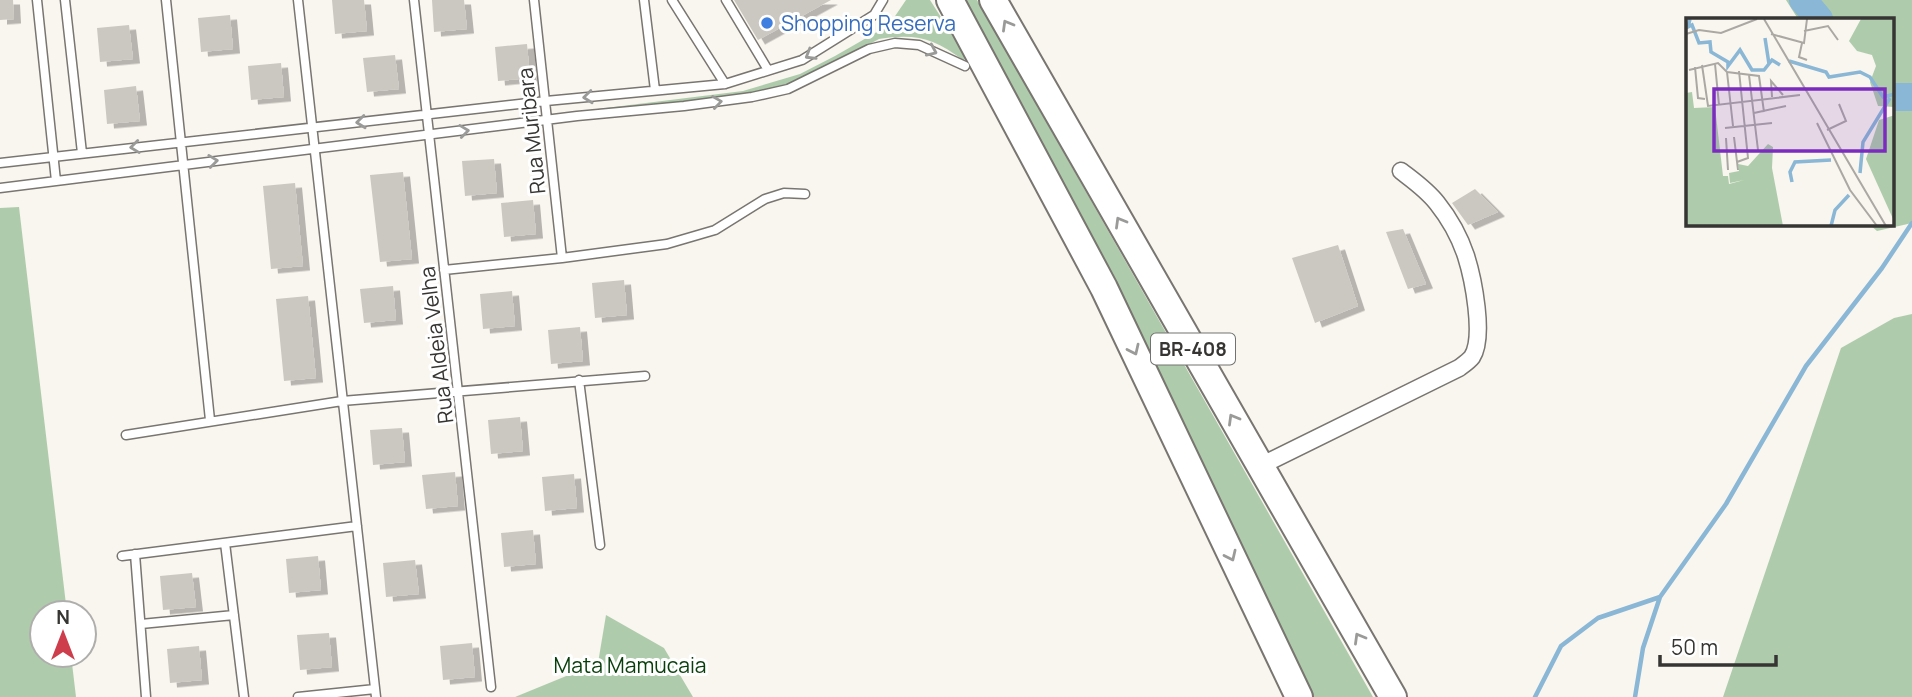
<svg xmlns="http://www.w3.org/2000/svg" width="1912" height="697" font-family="Manrope,sans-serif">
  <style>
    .green { fill: #aeccac }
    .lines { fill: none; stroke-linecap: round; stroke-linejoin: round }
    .stream { stroke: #89b7d5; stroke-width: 4.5 }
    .river { stroke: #89b7d5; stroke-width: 28 }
    .building { fill: #cbc8c2; filter: url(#shadow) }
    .service-casing { stroke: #797570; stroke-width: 11 }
    .minor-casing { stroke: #797570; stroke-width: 19 }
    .trunk-casing { stroke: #797570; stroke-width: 30 }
    .service { stroke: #fff; stroke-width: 8 }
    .minor { stroke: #fff; stroke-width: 16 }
    .trunk { stroke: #fff; stroke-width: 26 }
    .oneway { stroke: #9a9a99 }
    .shop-dot { fill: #3f7fe0; stroke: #fff; stroke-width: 2.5 }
    .labels { text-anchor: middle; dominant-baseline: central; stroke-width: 6; stroke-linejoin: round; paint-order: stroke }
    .shield { fill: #fff; stroke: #727270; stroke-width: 2 }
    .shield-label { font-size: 19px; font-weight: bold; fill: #363533 }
    .shop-label { font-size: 21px; fill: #366cbe; stroke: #fff; text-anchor: start }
    .street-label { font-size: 21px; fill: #363533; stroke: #fff }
    .park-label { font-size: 21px; fill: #083e0b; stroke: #fff }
    .inset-river { fill: none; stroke: #89b7d5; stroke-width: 3.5 }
    .inset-road { fill: none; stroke: #aba8a4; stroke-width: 2 }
    .view { fill: #7b2cbf; fill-opacity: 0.15; stroke: #7b2cbf; stroke-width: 3.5 }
    .inset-edge { fill: none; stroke: #363533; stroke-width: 3.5 }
  </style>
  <defs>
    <filter id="shadow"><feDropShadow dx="7" dy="4.5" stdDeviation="0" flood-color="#0004"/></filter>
  </defs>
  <rect width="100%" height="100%" fill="#f9f5ef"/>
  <!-- green -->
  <path class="green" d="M 906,0 L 930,0 L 967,58 L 963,60 C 934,38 915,33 879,39 L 794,84 L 744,97 L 564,115 L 565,113 L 743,91 L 800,74 L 835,56 L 889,25 Z
    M 960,0 L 977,0 L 1373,697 L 1308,697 Z
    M 1786,0 L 1912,0 L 1912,223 L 1877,231 L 1869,224 L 1893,224 L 1893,19 L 1798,19 Z
    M 19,207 L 67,613 L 42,613 L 42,655 L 71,655 L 76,697 L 0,697 L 0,208 Z
    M 1912,314 L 1912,697 L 1723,697 L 1841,348 L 1894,318 Z
    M 606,615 L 664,648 L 693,697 L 515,697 L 598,663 Z"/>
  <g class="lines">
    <!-- stream -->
    <path class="stream" d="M 1535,697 L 1561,646 L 1598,618 L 1660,597
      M 1635,697 L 1643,648 L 1660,597 L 1726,504 L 1806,366 L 1882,268 L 1912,223"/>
    <!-- river -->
    <path class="river" d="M 1803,0 L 1819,19
      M 1893,97 L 1912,97"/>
  </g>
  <!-- building -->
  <path class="building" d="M 0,0 L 13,0 L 14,19 L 0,20 Z
    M 332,0 L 364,0 L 367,31 L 335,34 Z
    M 432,0 L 464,0 L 467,29 L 434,32 Z
    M 734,0 L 831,0 L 758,40 Z
    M 230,15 L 233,49 L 201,52 L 198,18 Z
    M 129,25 L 133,59 L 100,62 L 97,28 Z
    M 527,44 L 530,78 L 498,81 L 495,47 Z
    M 395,55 L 399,89 L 367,92 L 363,58 Z
    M 281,63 L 284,97 L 251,100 L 248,66 Z
    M 136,86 L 140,121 L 107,124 L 104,90 Z
    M 494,159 L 497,193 L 465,196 L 462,161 Z
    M 403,172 L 412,259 L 380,262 L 370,175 Z
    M 295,183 L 303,266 L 271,269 L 263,186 Z
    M 1475,189 L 1498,212 L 1468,225 L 1452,203 Z
    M 533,200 L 536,234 L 504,237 L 501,203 Z
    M 1403,229 L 1426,284 L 1408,289 L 1386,232 Z
    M 1338,245 L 1358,306 L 1315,323 L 1292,258 Z
    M 624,280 L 627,315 L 595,318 L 592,283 Z
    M 393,286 L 396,320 L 364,323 L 360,289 Z
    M 512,291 L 515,326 L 483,329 L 480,294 Z
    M 308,296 L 316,378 L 284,381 L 276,299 Z
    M 580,327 L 583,361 L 551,364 L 548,330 Z
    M 520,417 L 523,451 L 491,454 L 488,420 Z
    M 402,428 L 405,462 L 373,465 L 370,430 Z
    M 455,472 L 458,506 L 426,509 L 422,475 Z
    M 574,474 L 577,508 L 545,511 L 542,477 Z
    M 533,530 L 536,564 L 504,567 L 501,533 Z
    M 318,556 L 321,590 L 289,593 L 286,559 Z
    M 415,560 L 419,594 L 386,597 L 383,563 Z
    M 192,573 L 196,607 L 163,610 L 160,576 Z
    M 329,633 L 332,667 L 300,670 L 297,635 Z
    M 472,643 L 475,677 L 443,680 L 440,646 Z
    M 199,646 L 202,680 L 170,683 L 167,649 Z"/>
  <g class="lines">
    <defs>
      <path id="service" d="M 37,0 L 56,181
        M 65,0 L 82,153
        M 166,0 L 210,420
        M 298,0 L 376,697
        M 414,0 L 491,687
        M 534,0 L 562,258
        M 644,0 L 655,90
        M 672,0 L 725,84
        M 726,0 L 768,70
        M 0,163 L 546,101 L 725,84 L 802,60 L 874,15 L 883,0
        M 0,188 L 577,116 L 684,106 L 752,97 L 788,89 L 869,49 L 895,43 L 919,45 L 965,66
        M 444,270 L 562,258 L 667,244 L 715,230 L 765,199 L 784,193 L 805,194
        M 579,380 L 600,545
        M 126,435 L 342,401 L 645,376
        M 225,543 L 244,697
        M 135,554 L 146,697
        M 122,556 L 357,526
        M 141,624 L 234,615
        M 298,697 L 375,689"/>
      <path id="minor" d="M 1260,466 L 1459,368 C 1463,365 1469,361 1472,357 C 1485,337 1473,278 1466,256 C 1460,238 1449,218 1437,203 C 1427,190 1414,181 1401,171"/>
      <path id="trunk" d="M 950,0 L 1104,288 L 1299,697
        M 993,0 L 1393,697"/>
    </defs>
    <!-- service casing -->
    <use href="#service" class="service-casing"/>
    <!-- minor casing -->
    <use href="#minor" class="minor-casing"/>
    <!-- trunk casing -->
    <use href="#trunk" class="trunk-casing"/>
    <!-- service -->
    <use href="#service" class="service"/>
    <!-- minor -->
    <use href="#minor" class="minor"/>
    <!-- trunk -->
    <use href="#trunk" class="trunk"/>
  </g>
  <!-- one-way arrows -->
  <defs><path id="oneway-chevron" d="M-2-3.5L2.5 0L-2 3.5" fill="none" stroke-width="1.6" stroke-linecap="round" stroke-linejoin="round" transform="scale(1.75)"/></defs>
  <g class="oneway">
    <use href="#oneway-chevron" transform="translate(1007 25) rotate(-120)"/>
    <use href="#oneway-chevron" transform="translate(932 51) rotate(24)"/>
    <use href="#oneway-chevron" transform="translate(810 55) rotate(149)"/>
    <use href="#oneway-chevron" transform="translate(588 97) rotate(174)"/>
    <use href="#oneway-chevron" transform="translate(717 102) rotate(-8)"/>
    <use href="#oneway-chevron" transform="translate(361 122) rotate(174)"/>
    <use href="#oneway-chevron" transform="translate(464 131) rotate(-7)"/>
    <use href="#oneway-chevron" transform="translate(135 147) rotate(173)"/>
    <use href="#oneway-chevron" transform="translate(213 161) rotate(-7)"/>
    <use href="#oneway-chevron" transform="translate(1120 222) rotate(-120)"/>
    <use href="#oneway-chevron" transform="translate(1134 350) rotate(65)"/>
    <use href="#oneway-chevron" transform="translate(1233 419) rotate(-120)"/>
    <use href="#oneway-chevron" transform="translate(1231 556) rotate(65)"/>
    <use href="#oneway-chevron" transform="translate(1359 638) rotate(-120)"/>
  </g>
  <!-- markers -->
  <circle class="shop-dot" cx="767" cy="23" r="7"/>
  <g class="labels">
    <!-- shield labels -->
    <rect class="shield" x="1151" y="333.5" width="84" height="31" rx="5"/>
    <g class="shield-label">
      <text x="1193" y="349">BR-408</text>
    </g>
    <!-- shop labels -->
    <g class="shop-label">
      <text x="781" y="23">Shopping Reserva</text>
    </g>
    <!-- street labels -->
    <g class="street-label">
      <text transform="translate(531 131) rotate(-96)">Rua Muribara</text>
      <text transform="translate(436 345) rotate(-97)">Rua Aldeia Velha</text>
    </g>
    <!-- park labels -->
    <g class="park-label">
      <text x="630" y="665">Mata Mamucaia</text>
    </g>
  </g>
  <!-- overview -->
  <g transform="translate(1686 18)">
    <rect width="208" height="208" fill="#f9f5ef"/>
    <path d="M 175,1 L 208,1 L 208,89 L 192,88 L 184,64 L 190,48 L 186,37 L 171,33 L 163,23 ZM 6,74 L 8,90 L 29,89 L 37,158 L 42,158 L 43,166 L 58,162 L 44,165 L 43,155 L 53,153 L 52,146 L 62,148 L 82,126 L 87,129 L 86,150 L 97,208 L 0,208 L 0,75 ZM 209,97 L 207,155 L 208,203 L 180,141 L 193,102 Z" fill="#aeccac"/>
    <path class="inset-river" d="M 4,1 L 2,9 L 6,7 L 13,25 L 24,24 L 25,34 L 42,44 L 42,48 L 54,32 L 66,52 L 78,52 L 86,42 L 94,47M 79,20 L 83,46M 103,43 L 140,54 L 143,59 L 174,54 L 184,59 L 197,79 L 209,76M 174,155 L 177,124 L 204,80M 106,164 L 104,154 L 109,144 L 145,142M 145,208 L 149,192 L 163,177"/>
    <path class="inset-road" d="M 78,1 L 200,208M 118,13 L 142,8 L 152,22M 0,16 L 13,12 L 35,15 L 71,1M 85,16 L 118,25 L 121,1M 116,25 L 113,39 L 121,42M 29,46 L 33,87M 16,47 L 22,88 L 114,77M 9,49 L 12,80 L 19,81M 3,52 L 32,45 L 41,54 L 73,58 L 78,94M 41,54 L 47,108M 63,57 L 72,132M 86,79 L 85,63 L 97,77M 68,95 L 100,88M 131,105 L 164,172 L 191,208M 39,110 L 86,105M 141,112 L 160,103 L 153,86M 48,119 L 52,152M 40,120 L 42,152M 51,144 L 62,140 L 53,53"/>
    <path class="view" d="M 28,71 L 199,71 L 199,133 L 28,133 Z"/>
    <rect width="208" height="208" class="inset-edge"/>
  </g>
  <!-- north arrow -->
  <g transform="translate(63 634)"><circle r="33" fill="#ffffff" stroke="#afaead" stroke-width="2"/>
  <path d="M0-5L12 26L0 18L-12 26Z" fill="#cd3d4b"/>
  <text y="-10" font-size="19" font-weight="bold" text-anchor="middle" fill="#363533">N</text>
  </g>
  <!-- scale -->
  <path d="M1660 655v10h116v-10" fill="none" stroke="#363533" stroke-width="3.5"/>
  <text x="1671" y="655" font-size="21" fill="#363533" stroke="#ffffff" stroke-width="5" paint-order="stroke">50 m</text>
</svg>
